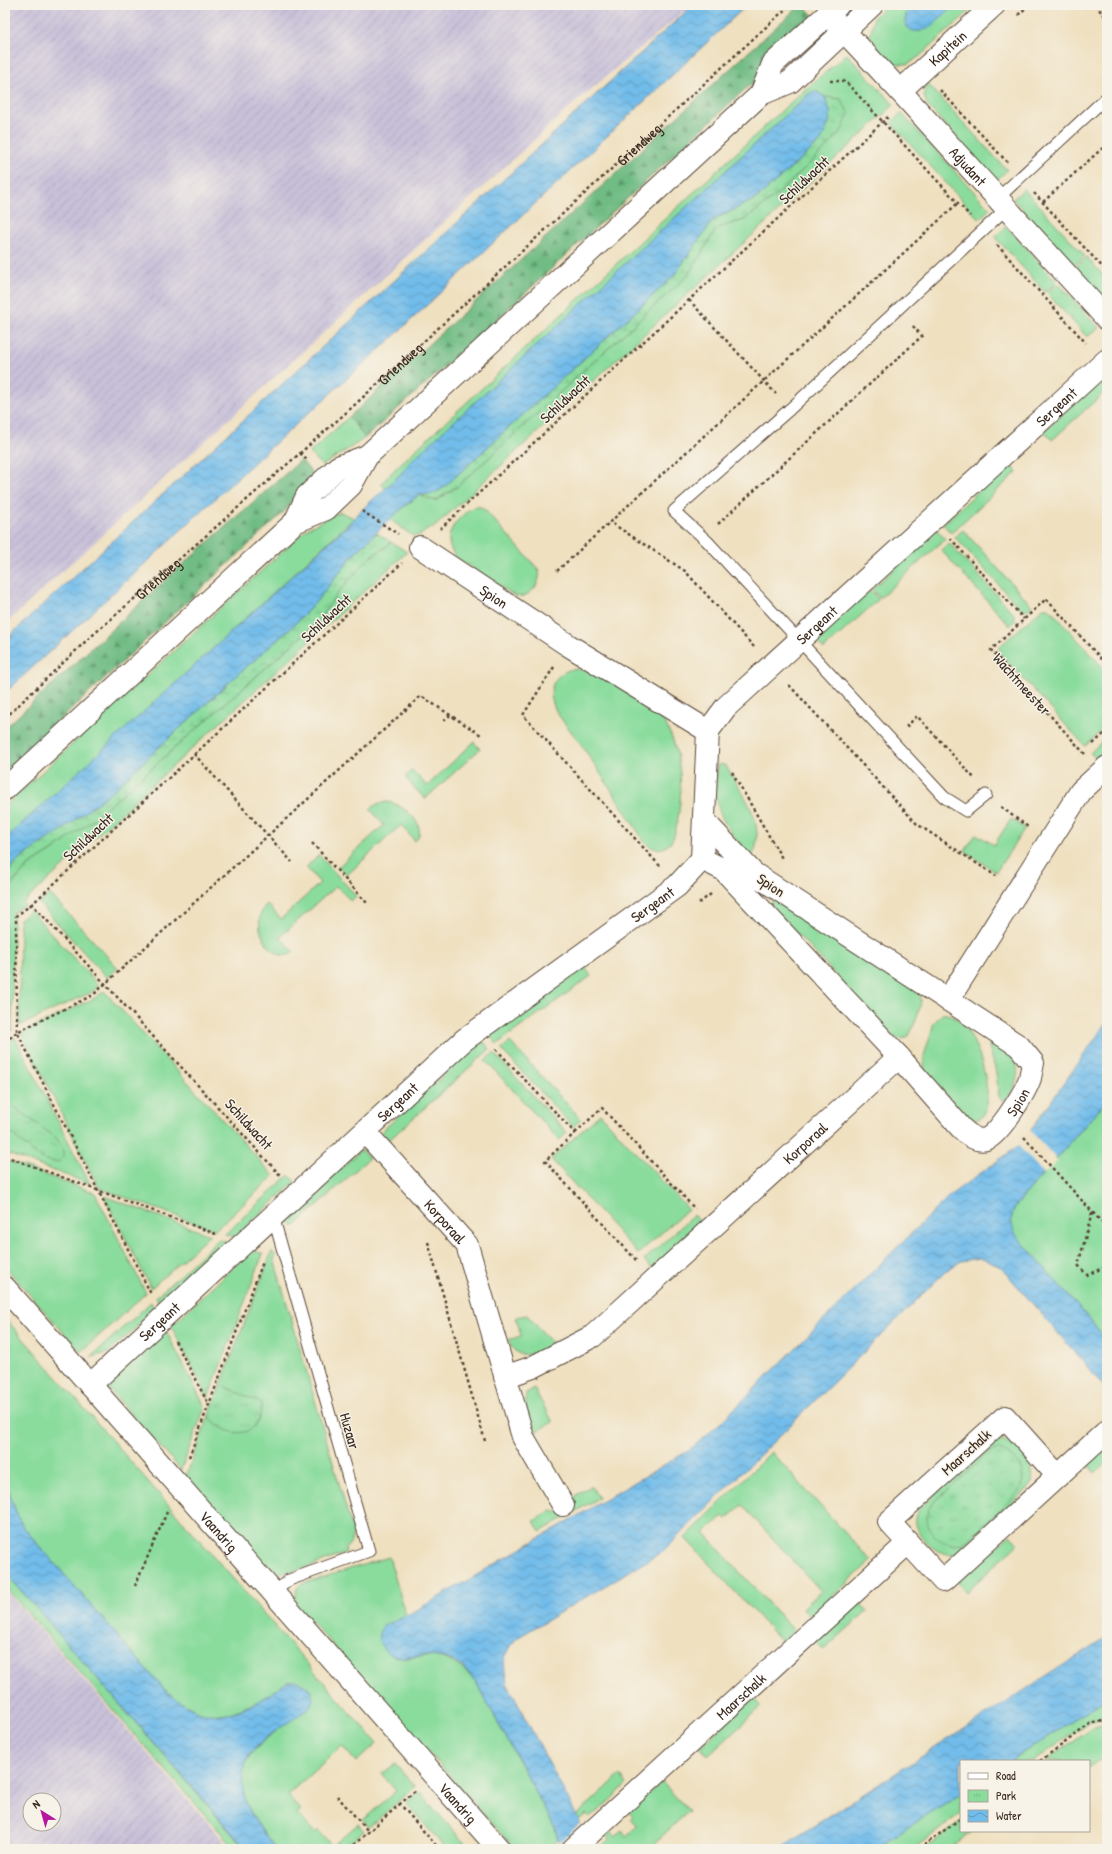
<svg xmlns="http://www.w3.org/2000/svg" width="1112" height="1854" font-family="'Patrick Hand',sans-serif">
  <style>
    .industrial { fill: url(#industrial-furrows); fill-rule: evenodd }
    .grass { fill: #8adc9d; stroke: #62835e }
    .forest { fill: url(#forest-firs); stroke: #557351 }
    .wetland { fill: url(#wetland-marsh); stroke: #62835e }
    .park { fill: url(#park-tufts); stroke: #62835e }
    .water { fill: url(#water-waves); stroke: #567384 }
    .pier { fill: #efe0c0 }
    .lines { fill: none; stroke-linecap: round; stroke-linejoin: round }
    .service-casing { stroke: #564536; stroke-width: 13 }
    .minor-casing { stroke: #564536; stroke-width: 24 }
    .path { stroke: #564536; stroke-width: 2.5; stroke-dasharray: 3 3; stroke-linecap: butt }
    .service { stroke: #fff; stroke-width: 11 }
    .minor { stroke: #fff; stroke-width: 22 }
    .labels { text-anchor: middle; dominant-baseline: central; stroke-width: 3; stroke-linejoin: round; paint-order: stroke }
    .street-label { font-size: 15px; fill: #3b2a1e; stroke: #f7f3e8 }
  </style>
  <defs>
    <pattern id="industrial-furrows" width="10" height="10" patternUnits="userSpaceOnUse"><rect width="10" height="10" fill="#c8c0d8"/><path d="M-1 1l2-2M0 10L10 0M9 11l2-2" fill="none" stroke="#ada5b9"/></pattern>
    <pattern id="forest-firs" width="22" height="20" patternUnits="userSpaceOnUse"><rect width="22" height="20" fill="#6fbc84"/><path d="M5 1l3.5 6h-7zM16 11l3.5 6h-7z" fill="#5c996b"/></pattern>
    <pattern id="wetland-marsh" width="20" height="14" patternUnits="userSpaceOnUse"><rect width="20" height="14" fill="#8adc9d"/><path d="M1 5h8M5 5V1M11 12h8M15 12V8" fill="none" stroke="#78bd87"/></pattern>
    <pattern id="park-tufts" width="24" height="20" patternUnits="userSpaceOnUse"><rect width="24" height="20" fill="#8adc9d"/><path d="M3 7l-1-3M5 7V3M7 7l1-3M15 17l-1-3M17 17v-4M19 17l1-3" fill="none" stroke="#78bd87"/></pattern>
    <pattern id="water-waves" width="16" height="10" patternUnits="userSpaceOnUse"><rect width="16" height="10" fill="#71bcea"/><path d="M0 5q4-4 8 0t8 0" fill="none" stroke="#5e99bd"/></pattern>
  </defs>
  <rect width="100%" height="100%" fill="#f7f3e8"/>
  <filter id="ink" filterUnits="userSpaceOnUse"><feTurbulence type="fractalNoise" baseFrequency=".025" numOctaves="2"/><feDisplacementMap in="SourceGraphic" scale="8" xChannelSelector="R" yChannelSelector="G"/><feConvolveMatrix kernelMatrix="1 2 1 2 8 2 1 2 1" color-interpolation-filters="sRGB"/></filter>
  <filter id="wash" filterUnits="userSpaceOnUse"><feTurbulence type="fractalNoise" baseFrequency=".012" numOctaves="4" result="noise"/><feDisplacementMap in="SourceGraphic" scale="16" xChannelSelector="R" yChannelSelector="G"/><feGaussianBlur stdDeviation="0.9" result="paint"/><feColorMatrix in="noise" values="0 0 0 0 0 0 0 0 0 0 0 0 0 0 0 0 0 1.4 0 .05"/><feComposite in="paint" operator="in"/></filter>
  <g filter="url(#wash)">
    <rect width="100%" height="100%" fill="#efe0c0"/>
    <!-- industrial -->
    <path class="industrial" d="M 5,5 L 692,5 L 580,98 L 5,624 Z
      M 5,1589 L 231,1849 L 5,1849 ZM 30,1800 L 54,1800 L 54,1824 L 30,1824 Z"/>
    <!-- grass -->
    <path class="grass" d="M 886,5 L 913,5 C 906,11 904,18 906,27 L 933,25 L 954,5 L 976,5 L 920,56 L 908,64 L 895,64 L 885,58 L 870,37 L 874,17 Z
      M 847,54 L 894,105 L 432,529 L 430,527 L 421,535 L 413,536 L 389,519 L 419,495 L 436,501 L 458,486 L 687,276 L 717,228 L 744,220 L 777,195 L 834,140 L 841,99 L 825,97 L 816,92 L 810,93 L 412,461 L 405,470 L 386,489 L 381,484 L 398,466 L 801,93 Z
      M 927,83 L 1007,170 L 996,181 L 927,105 L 924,96 Z
      M 901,113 L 990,209 L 979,219 L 891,123 Z
      M 1024,189 L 1085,256 L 1074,266 L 1013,199 Z
      M 1006,226 L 1057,282 L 1045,292 L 995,237 Z
      M 1087,257 L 1107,280 L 1107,302 L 1075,268 Z
      M 1058,283 L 1099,328 L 1087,337 L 1047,293 Z
      M 1107,374 L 1107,390 L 1052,440 L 1044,431 Z
      M 349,417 L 365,438 L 322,466 L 309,453 Z
      M 1009,463 L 1017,472 L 951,533 L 943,524 Z
      M 474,507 L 481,507 L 485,510 L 539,570 C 542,583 529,600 515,596 L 457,558 C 444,544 448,529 461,517 C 465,513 469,509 474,507 Z
      M 340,512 L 354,518 L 128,727 L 5,839 L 5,806 L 308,528 Z
      M 937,530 L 945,539 L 880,598 L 872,589 Z
      M 963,530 L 1032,606 L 1028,610 L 1020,608 L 955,537 Z
      M 391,542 L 407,552 L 23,903 L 25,905 L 15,911 L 13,914 L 12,1030 L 5,1037 L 5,898 L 14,882 L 28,866 L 52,851 L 94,819 L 319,621 C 329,601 355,572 371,557 C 377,551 386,549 391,542 Z
      M 949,543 L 1014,614 L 1015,621 L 1010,626 L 941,550 Z
      M 870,590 L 879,599 L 824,649 L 815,641 Z
      M 1043,608 L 1049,608 L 1107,672 L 1107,726 L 1085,746 L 1000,653 L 999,647 Z
      M 574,669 C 591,669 610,681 624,690 C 636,698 652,706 661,717 C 682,747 684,789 677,823 C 675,833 674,844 663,848 C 655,850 649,847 644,841 C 623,808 602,775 580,743 C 571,730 555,715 552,700 C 548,684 559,671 574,669 Z
      M 1107,737 L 1107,752 L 1098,760 L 1090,753 Z
      M 474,742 L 480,749 L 425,799 L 407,780 L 406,776 L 412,770 L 427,786 Z
      M 720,764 L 726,766 C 740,790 762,816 756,846 C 755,850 755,854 750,855 C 729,832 714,815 716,782 C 717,776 716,769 720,764 Z
      M 388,802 C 403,804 430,826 415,841 L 401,825 L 347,875 L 338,867 L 384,825 L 370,809 L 379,803 Z
      M 1011,819 L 1025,828 L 996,872 L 965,851 L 976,834 L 994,845 Z
      M 319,855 L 356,896 L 351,901 L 336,886 L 280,937 L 294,952 C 276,968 245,925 267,904 L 281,919 L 320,883 L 306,867 Z
      M 50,894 L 118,968 L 107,978 L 39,903 Z
      M 775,899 L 917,991 C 919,994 921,997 921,1000 C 921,1008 912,1033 907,1038 L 896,1039 L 771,906 L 772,901 Z
      M 30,910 L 99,986 L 92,992 L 19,1026 L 20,919 Z
      M 584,966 L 591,976 L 497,1044 L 489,1035 Z
      M 104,991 L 274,1176 L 215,1230 L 99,1188 L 21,1033 L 95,998 Z
      M 942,1014 C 973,1009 996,1095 984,1114 C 980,1120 974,1121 968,1119 L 925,1071 L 924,1066 L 924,1056 L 934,1023 Z
      M 15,1037 L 90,1184 L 5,1153 L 5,1045 Z
      M 482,1040 L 490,1049 L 389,1140 L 381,1132 Z
      M 510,1042 L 581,1119 L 573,1127 L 501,1049 Z
      M 993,1042 C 999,1046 1007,1050 1012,1055 C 1023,1067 1016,1093 1003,1101 L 999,1097 L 996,1072 L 989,1047 L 989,1044 Z
      M 494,1053 L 567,1133 L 559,1140 L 485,1060 Z
      M 1107,1100 L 1107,1340 L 1015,1235 C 1010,1224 1010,1216 1016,1205 Z
      M 600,1114 L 688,1209 L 638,1254 L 551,1159 Z
      M 361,1150 L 369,1158 L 294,1227 L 286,1219 Z
      M 5,1160 L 95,1193 L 146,1293 L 81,1352 L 5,1267 Z
      M 289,1175 L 295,1182 L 237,1235 L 234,1237 L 225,1234 Z
      M 104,1196 L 210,1235 L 151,1288 Z
      M 694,1215 L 701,1223 L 652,1269 L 644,1260 Z
      M 219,1239 L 228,1242 L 160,1305 L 156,1297 Z
      M 252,1250 L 263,1254 L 208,1398 L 171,1326 Z
      M 272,1251 L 276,1256 L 274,1259 L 353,1532 L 351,1542 L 345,1549 L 346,1552 L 343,1554 C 327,1561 286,1576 269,1573 L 186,1476 Z
      M 151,1302 L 155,1310 L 153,1312 L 108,1353 L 91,1357 Z
      M 527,1315 L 554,1345 C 537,1353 517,1364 508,1340 L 521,1336 L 516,1317 Z
      M 5,1318 L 377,1743 L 356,1762 L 342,1746 L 287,1795 L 301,1810 L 297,1813 L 315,1833 L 318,1830 L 332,1846 L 358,1824 L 364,1831 L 344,1849 L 276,1849 C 254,1821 225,1783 255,1749 C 262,1740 273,1735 281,1727 C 291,1717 299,1702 308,1691 C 303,1684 298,1680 289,1682 C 280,1686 272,1693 263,1698 C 222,1722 198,1720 163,1688 L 23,1527 L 16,1512 L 5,1480 Z
      M 166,1331 L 205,1407 L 181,1470 L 106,1386 Z
      M 534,1389 L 553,1422 L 536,1432 L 533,1430 L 526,1407 L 526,1393 Z
      M 1000,1440 C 1020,1442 1038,1467 1031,1486 L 958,1553 C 942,1559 921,1542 917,1527 C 914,1521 917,1515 919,1509 L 991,1443 Z
      M 1107,1445 L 1107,1462 L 1095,1473 L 1087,1464 Z
      M 771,1452 L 871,1561 L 810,1617 L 803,1608 L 821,1591 L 742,1505 L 726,1519 L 723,1516 L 704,1533 L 794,1631 L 782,1642 L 685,1538 Z
      M 591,1486 L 599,1498 L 540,1532 L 534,1521 L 552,1510 L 554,1513 L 575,1500 L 573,1497 Z
      M 1010,1535 L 1018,1544 L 966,1592 L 958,1582 Z
      M 389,1557 L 406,1615 L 383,1626 L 407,1658 C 438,1652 455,1659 476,1682 L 555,1828 L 558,1840 L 548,1849 L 515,1849 L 294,1602 L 297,1588 L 301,1584 Z
      M 5,1572 L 245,1849 L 235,1849 L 5,1587 Z
      M 859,1602 L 867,1611 L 824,1650 L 815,1641 Z
      M 753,1698 L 761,1707 L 708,1756 L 700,1747 Z
      M 1107,1698 L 1107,1716 L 1091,1721 L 1034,1761 L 1010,1761 Z
      M 1107,1724 L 1107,1755 L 1089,1768 L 1089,1761 L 1046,1761 L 1091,1728 Z
      M 395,1764 L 415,1787 L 369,1827 L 363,1820 L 396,1791 L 382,1774 Z
      M 620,1775 L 627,1784 L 601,1809 L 589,1817 L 586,1814 L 579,1820 L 576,1816 Z
      M 662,1782 L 689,1811 L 648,1849 L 599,1849 L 609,1839 L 607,1836 L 610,1830 L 615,1837 L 622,1831 L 626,1836 L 637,1827 L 630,1819 L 633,1816 L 629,1812 Z
      M 419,1792 L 470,1849 L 446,1849 L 406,1803 Z
      M 961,1793 L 961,1814 L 913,1849 L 874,1849 Z
      M 961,1822 L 961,1831 L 973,1831 L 955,1844 L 959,1849 L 924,1849 Z"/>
    <!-- forest -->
    <path class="forest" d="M 800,5 L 803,5 L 815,17 L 771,56 L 754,81 L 465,349 L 365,438 L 349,417 Z
      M 301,460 L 313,474 L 298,491 L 286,510 L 5,771 L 5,728 L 176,570 Z"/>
    <!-- wetland -->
    <path class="wetland" d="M 825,97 L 841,99 L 849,114 L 843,128 L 834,140 L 777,195 L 744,220 L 717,228 L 687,276 L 458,486 L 435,501 L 419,495 L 432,494 L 442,489 L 673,277 L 713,220 L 757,198 L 821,141 L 830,120 L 828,104 Z
      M 377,533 L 391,542 C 386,549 377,551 371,557 C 355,572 329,601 319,621 L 94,819 L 52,851 L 28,866 L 14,882 L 5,898 L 5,877 L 15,863 L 110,793 L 234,678 L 293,626 L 315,603 L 355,553 Z"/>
    <!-- park -->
    <path class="park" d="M 5,1100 L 56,1138 C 67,1150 67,1168 46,1160 C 31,1154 18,1138 5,1128 Z
      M 221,1385 L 261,1403 C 264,1438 226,1442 209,1415 Z
      M 999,1450 C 1018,1456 1029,1475 1019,1492 L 966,1541 C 945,1556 916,1525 931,1505 L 986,1455 L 992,1451 Z"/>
    <!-- water -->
    <path class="water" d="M 693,5 L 747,5 L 393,337 L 260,457 L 5,693 L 5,640 Z
      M 913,5 L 954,5 C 941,17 924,41 906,27 C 904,18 906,11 913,5 Z
      M 816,91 L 825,97 L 830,111 L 830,120 L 821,141 L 757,198 L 713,220 L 673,277 L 442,489 L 432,494 L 419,495 L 402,508 L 355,553 L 315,603 L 293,626 L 234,678 L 110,793 L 65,828 L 36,847 L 15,863 L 5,877 L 5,839 L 351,522 C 369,499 394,485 411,461 L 810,93 Z
      M 1107,1022 L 1107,1100 L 1016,1205 C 1010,1216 1010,1224 1016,1235 L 1107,1340 L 1107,1390 L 1001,1267 L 980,1258 L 961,1261 L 947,1270 L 662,1552 L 517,1638 C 502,1654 503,1662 507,1683 L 594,1849 L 564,1849 L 558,1840 L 555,1828 L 476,1682 C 470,1675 463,1666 453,1661 C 444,1657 430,1655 420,1656 C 404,1657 388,1661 380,1643 C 377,1636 379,1632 383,1626 L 415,1611 L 688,1451 L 715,1428 L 949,1196 L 1021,1144 Z
      M 5,1480 L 16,1512 L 23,1527 L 163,1688 C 201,1723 229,1722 271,1693 C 277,1689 287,1680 295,1681 C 301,1682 309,1689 312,1692 L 311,1694 L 314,1699 C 312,1709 300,1714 292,1720 C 280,1728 266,1737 255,1748 C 248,1755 244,1765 243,1775 C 240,1806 259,1826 276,1849 L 246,1849 L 5,1572 Z
      M 1107,1637 L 1107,1698 L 1010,1761 L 961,1761 L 961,1793 L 874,1849 L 778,1849 Z"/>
    <!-- pier -->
    <path class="pier" d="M 1029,1129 L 1058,1161 L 1044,1174 L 1017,1144 Z
      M 582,1822 L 595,1847 L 593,1849 L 562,1849 L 558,1844 Z"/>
  </g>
  <g filter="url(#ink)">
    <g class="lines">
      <defs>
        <path id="service" d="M 998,198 L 1107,97
          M 986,795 L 966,811 L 944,797 L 707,541 L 674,511 L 790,409 L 1007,208
          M 273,1216 L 369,1551 L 289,1580 L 273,1593"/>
        <g id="minor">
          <path id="s2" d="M 828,14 L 900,91 L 1107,319"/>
          <path id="s3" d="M 900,91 L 994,5"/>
          <path d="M 761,94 L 773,64 L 838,5"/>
          <path d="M 295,522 L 307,496 L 338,467 L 367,456"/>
          <path id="s4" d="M 420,547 L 568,645 L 708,731"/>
          <path d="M 5,789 L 295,522 L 326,509 L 351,485 L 367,456 L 761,94 L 790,82 L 872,5"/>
          <path id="s5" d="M 702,859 L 724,870 L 899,1057 L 962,1129 C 969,1135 976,1142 986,1139 C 998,1136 1026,1091 1030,1078 C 1031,1073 1032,1068 1033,1063 L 1019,1046 L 753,873 L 704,821"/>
          <path d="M 948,1000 L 1081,791 L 1107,767"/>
          <path id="s6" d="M 365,1132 L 467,1245 L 523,1437 L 563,1505"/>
          <path id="s7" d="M 5,1288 L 499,1849"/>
          <path id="s8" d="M 505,1377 L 533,1367 L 593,1336 L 899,1057"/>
          <path id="s9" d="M 90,1385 L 464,1040 L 677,886 L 702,859 L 708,731 L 726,707 L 1107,360"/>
          <path d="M 1058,1476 L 1005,1417 L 889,1522 L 943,1581 L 1107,1431"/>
          <path id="s10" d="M 573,1849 L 908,1543"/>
        </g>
      </defs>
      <!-- service casing -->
      <use href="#service" class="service-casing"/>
      <!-- minor casing -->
      <use href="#minor" class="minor-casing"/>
      <!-- path -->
      <g class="path">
        <path d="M 1095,5 L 1107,18"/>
        <path d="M 1018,15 L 1029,5"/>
        <path d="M 830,81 L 845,81 L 970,216"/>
        <path d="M 940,90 L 1007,162"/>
        <path d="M 1034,193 L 1107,272"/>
        <path d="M 1043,202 L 1107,144"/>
        <path d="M 997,245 L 1086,343"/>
        <path d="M 689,300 L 776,394"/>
        <path d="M 300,453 L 308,461"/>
        <path d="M 362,511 L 398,534"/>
        <path d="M 718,524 L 922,336 L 911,324"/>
        <path d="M 440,529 L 888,117"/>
        <path d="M 950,538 L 1024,619"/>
        <path d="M 557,571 L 610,522"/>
        <path d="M 754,647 L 685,571 L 610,522 L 958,203"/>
        <path d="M 554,667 L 523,715 L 660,866"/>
        <path d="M 789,685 L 917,824 L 996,876"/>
        <path id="s1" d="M 5,718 L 86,641 L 348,411 L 790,5"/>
        <path d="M 444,721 L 450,715"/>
        <path d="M 906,727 L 917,716 L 975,779"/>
        <path d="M 1093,744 L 1107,731"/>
        <path d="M 194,754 L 292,862"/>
        <path d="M 1085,754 L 991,650 L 1046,599 L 1107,665"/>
        <path d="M 732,772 L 783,860"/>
        <path d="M 1001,807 L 1028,827"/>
        <path d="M 312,843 L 367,903"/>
        <path d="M 699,903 L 711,894"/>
        <path d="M 32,904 L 16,916 L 17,1032 L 151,1294"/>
        <path d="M 5,1042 L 17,1032 L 93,995 L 421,696 L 481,735"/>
        <path d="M 496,1049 L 575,1133 L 545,1161 L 637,1261"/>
        <path d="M 575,1133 L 602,1108 L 695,1209"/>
        <path d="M 1024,1137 L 1107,1228"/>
        <path d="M 5,1156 L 216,1234"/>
        <path d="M 280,1175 L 32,904 L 402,563"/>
        <path d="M 1092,1213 L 1078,1265 L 1087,1275 L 1107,1266"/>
        <path d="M 428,1242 L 485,1441"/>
        <path d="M 175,1341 L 209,1405"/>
        <path d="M 189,1457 L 263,1262"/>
        <path d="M 135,1586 L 167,1512"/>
        <path d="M 1040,1761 L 1090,1724 L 1107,1720"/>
        <path d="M 415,1791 L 400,1804 L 439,1849"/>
        <path d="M 337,1796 L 369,1832"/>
        <path d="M 349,1849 L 400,1804"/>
        <path d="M 919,1849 L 961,1818"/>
      </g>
      <!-- service -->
      <use href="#service" class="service"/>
      <!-- minor -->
      <use href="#minor" class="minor"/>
    </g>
  </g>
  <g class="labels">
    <!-- street labels -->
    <g class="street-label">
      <text stroke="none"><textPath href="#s3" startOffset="64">Kapitein</textPath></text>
      <text stroke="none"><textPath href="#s1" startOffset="855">Griendweg</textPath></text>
      <text stroke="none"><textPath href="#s2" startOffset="207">Adjudant</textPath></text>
      <text transform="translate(804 180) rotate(-43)">Schildwacht</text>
      <text stroke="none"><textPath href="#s1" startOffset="531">Griendweg</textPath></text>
      <text transform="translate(565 399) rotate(-43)">Schildwacht</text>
      <text stroke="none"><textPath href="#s9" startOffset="1413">Sergeant</textPath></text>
      <text stroke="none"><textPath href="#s1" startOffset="207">Griendweg</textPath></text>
      <text stroke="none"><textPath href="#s4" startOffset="89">Spion</textPath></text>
      <text transform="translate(326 618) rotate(-43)">Schildwacht</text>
      <text stroke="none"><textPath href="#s9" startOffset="1089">Sergeant</textPath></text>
      <text transform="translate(1022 684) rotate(48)">Wachtmeester</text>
      <text transform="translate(88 837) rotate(-43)">Schildwacht</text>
      <text transform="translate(771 885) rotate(33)">Spion</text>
      <text stroke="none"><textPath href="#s9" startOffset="741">Sergeant</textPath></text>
      <text stroke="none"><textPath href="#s9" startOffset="418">Sergeant</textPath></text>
      <text stroke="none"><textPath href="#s5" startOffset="453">Spion</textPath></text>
      <text transform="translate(249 1124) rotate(48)">Schildwacht</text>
      <text stroke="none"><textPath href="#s8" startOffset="384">Korporaal</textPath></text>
      <text stroke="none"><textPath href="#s6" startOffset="120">Korporaal</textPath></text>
      <text stroke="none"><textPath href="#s9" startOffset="94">Sergeant</textPath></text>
      <text transform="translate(350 1431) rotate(74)">Huzaar</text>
      <text transform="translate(966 1452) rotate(-42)">Maarschalk</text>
      <text stroke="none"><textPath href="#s7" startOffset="324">Vaandrig</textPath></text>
      <text stroke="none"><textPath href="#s10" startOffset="227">Maarschalk</textPath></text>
      <text stroke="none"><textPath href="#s7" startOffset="686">Vaandrig</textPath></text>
    </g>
  </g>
  <!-- margin -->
  <rect width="1112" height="1854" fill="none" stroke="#f7f3e8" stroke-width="20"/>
  <!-- legend -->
  <rect x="960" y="1760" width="130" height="72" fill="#f7f3e8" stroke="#aca397"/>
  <rect x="968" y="1773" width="20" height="6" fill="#ffffff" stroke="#aca397"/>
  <text x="996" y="1780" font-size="12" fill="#3b2a1e">Road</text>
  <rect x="968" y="1790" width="20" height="12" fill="url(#park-tufts)" stroke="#aca397"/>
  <text x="996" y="1800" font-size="12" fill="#3b2a1e">Park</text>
  <rect x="968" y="1810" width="20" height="12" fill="url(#water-waves)" stroke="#aca397"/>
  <text x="996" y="1820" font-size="12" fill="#3b2a1e">Water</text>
  <!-- north arrow -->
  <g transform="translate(42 1812) rotate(323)"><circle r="19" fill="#f7f3e8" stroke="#aca397"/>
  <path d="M0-3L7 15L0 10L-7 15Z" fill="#b5179e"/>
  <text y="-6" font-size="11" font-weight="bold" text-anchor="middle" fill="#3b2a1e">N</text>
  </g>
</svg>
